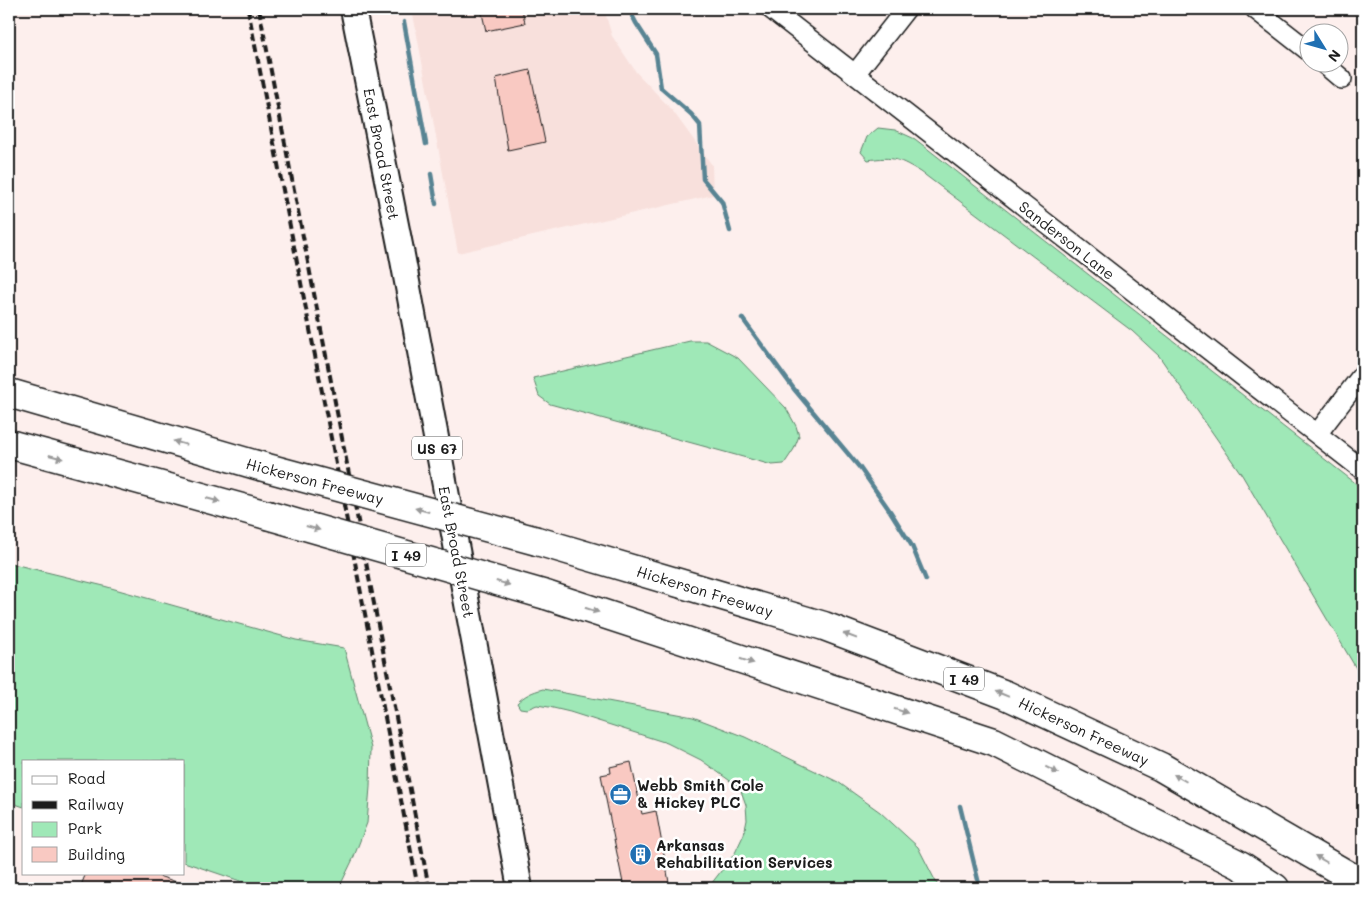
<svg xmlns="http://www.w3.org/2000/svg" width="1372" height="897" font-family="Mali,sans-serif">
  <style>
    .built { fill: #f8e0dc }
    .green { fill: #9fe8b7; stroke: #5e826a }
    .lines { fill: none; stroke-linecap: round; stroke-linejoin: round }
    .stream { stroke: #598493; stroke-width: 4.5 }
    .building { fill: #f9c9c2; stroke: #1c1c1c }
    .minor-casing { stroke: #1c1c1c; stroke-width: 22 }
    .major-casing { stroke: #1c1c1c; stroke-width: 28 }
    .highway-casing { stroke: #1c1c1c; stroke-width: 31 }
    .minor { stroke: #fff; stroke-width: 19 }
    .major { stroke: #fff; stroke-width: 24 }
    .highway { stroke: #fff; stroke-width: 28 }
    .rail { stroke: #1c1c1c; stroke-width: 4; stroke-dasharray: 8 4; stroke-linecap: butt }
    .highway-bridge-casing { stroke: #1c1c1c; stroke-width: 31; stroke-linecap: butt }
    .highway-bridge { stroke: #fff; stroke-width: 28 }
    .oneway { fill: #999 }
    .labels { text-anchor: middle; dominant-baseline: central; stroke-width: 5; stroke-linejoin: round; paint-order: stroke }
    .shield { fill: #fff; stroke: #606060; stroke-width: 1 }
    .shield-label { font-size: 14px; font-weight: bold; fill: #1c1c1c }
    .street-label { font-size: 15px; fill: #1c1c1c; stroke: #fff }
    .poi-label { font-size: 15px; font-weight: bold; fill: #1c1c1c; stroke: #fff; text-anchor: start }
  </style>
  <rect width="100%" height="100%" fill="#fdefed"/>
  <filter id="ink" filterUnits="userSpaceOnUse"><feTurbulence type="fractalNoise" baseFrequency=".02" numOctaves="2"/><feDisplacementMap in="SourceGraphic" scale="10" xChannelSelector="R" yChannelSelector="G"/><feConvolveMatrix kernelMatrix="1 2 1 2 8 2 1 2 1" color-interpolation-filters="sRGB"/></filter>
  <g filter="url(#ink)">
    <!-- built -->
    <path class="built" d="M 412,9 L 604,9 L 612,36 L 636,72 L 672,110 L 712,165 L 713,195 L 458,253 Z"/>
    <!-- green -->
    <path class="green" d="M 878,128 L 895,130 L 915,139 L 1363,489 L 1363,680 L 1242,475 L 1159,356 L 1132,331 L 921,172 C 899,159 894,156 868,160 L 861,152 L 867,137 Z
      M 690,341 L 706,341 L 738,358 L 786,408 L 796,426 L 799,436 L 794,449 L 784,464 L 772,465 L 550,404 L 539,396 L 533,378 Z
      M 9,563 L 104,586 L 296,640 L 344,648 L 371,748 L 370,787 L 367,823 L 353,859 L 339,888 L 261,888 L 184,862 L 184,761 L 24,761 L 24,807 L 9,802 Z
      M 543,689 L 693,717 L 745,737 L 838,782 L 880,812 L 918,847 L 939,888 L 708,888 L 735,853 L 744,834 L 747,820 L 746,805 L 740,788 L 701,760 L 667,743 L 570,712 L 549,707 L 537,705 L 527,709 L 520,708 L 517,703 C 525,695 532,692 543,689 Z"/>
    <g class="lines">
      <!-- stream -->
      <path class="stream" d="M 629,9 L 636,23 L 656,54 L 661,88 L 691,114 L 700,125 L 703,179 L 722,202 L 730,231
        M 404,22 L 426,144
        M 431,174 L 436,204
        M 742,318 L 794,389 L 860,468 L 890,511 L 912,546 L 926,580
        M 960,806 L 980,888"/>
    </g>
    <!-- building -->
    <path class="building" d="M 481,9 L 522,9 L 525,23 L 486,31 Z
      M 530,70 L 545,142 L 508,150 L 496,78 Z
      M 631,762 L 642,814 L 656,811 L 670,888 L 624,888 L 601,775 L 611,773 L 610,767 Z
      M 86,873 L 150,873 L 188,886 L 187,888 L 80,888 Z"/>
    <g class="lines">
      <defs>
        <path id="minor" d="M 771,9 L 1363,470
          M 1255,9 L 1310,52
          M 1322,62 L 1342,79
          M 855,74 L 906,9
          M 1317,434 L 1363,374"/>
        <path id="major" d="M 353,9 L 402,255 L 520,888"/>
        <path id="highway" d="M 9,393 L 260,466
          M 9,444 L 267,515
          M 537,541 L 824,626 L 1006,695 L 1161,767 L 1363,884
          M 546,595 L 994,742 L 1240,865 L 1275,888"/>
      </defs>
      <!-- minor casing -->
      <use href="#minor" class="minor-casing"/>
      <!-- major casing -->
      <use href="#major" class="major-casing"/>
      <!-- highway casing -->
      <use href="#highway" class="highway-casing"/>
      <!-- minor -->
      <use href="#minor" class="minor"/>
      <!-- major -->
      <use href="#major" class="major"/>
      <!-- highway -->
      <use href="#highway" class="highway"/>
      <!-- rail -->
      <path class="rail" d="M 248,9 L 418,888
        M 259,9 L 429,888"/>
      <defs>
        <path id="highway-bridge" d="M 260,466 L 537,541
          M 267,515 L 546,595"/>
      </defs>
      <!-- highway-bridge casing -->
      <use href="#highway-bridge" class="highway-bridge-casing"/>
      <!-- highway-bridge -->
      <use href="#highway-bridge" class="highway-bridge"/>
    </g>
    <!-- one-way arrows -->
    <defs><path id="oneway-solid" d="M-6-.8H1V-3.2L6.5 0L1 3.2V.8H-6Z" transform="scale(1.25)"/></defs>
    <g class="oneway">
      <use href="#oneway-solid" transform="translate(180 443) rotate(-164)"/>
      <use href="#oneway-solid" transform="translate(56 457) rotate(15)"/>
      <use href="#oneway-solid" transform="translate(213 500) rotate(15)"/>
      <use href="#oneway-solid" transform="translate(422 510) rotate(-165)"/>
      <use href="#oneway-solid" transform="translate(313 528) rotate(16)"/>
      <use href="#oneway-solid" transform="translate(503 583) rotate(16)"/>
      <use href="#oneway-solid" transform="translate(592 610) rotate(18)"/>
      <use href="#oneway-solid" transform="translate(850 636) rotate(-159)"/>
      <use href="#oneway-solid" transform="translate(747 661) rotate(18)"/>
      <use href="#oneway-solid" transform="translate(1002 694) rotate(-158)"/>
      <use href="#oneway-solid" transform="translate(901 711) rotate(18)"/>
      <use href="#oneway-solid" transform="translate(1052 770) rotate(27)"/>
      <use href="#oneway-solid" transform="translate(1180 778) rotate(-150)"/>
      <use href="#oneway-solid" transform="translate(1321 859) rotate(-150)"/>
    </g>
  </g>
  <!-- icons -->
  <defs>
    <symbol id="office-disc" viewBox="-11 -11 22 22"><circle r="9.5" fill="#1f6fb2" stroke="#fff"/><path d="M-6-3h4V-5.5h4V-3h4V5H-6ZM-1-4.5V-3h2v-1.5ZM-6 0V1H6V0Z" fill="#fff"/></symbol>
    <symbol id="building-disc" viewBox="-11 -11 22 22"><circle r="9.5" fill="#1f6fb2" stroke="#fff"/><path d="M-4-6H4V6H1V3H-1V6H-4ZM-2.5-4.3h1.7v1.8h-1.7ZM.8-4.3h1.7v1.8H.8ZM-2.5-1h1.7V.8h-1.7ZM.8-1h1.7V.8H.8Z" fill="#fff"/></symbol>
  </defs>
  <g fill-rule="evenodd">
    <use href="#office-disc" x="608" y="782" width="25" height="25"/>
    <use href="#building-disc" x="628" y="842" width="25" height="25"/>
  </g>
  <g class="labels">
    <!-- shield labels -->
    <g class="shield">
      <rect x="412" y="436.5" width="50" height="23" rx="4"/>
      <rect x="386" y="543.5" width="40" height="23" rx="4"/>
      <rect x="944" y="667.5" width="40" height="23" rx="4"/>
    </g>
    <g class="shield-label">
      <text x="437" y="448">US 67</text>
      <text x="406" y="555">I 49</text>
      <text x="964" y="679">I 49</text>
    </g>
    <!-- street labels -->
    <g class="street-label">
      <text transform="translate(382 154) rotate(79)">East Broad Street</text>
      <text transform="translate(1067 240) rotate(38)">Sanderson Lane</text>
      <text transform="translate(315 481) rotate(15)">Hickerson Freeway</text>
      <text transform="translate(457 552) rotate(79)">East Broad Street</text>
      <text transform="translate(705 591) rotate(17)">Hickerson Freeway</text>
      <text transform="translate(1084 731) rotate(25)">Hickerson Freeway</text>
    </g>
    <!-- poi labels -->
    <g class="poi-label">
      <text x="637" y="785">Webb Smith Cole<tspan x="637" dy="17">&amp; Hickey PLC</tspan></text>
      <text x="656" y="845">Arkansas<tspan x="656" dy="17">Rehabilitation Services</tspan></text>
    </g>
  </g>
  <!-- margin -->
  <rect width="1372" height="897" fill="none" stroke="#fff" stroke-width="30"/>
  <rect x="15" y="15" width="1342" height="867" fill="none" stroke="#1c1c1c" stroke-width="2" filter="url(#ink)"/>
  <!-- legend -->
  <rect x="22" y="760" width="162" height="115" fill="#ffffff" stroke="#a4a4a4"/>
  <rect x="32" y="776" width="25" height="8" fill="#ffffff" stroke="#a4a4a4"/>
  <text x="68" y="784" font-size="15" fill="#1c1c1c">Road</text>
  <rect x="32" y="801" width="25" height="8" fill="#1c1c1c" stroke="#a4a4a4"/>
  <text x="68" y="810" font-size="15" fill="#1c1c1c">Railway</text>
  <rect x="32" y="822" width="25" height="15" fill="#9fe8b7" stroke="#a4a4a4"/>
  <text x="68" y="834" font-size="15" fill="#1c1c1c">Park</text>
  <rect x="32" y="847" width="25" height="15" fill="#f9c9c2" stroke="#a4a4a4"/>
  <text x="68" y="860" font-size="15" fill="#1c1c1c">Building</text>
  <!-- north arrow -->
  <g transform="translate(1324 48) rotate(127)"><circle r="24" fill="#ffffff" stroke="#a4a4a4"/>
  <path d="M0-4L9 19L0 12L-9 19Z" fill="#1f6fb2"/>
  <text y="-8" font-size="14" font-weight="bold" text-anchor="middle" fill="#1c1c1c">N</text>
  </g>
</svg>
